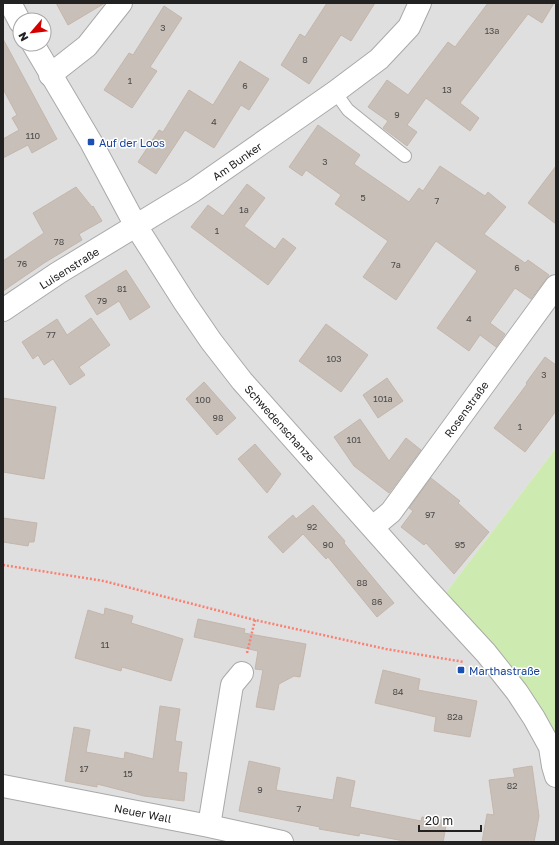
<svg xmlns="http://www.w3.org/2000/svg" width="559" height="845" font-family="'Golos Text',sans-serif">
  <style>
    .residential { fill: #e0dfdf; fill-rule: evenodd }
    .grass { fill: #cdebb0 }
    .building { fill: #c7bfb8; stroke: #c4b6ab }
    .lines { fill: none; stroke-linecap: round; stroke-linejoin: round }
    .service-casing { stroke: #a9a9a9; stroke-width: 14 }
    .minor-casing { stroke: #a9a9a9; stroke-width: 24 }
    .tertiary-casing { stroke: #a9a9a9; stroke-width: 24 }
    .path { stroke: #fa8072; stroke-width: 2.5; stroke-dasharray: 2 2; stroke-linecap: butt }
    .service { stroke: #fff; stroke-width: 12 }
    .minor { stroke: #fff; stroke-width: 22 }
    .tertiary { stroke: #fff; stroke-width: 22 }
    .transit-dot { fill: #1a4fb4; stroke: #fff; stroke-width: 1.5 }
    .labels { text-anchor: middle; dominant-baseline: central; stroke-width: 3; stroke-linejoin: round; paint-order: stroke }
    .number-label { font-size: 9px; fill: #4b4948 }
    .transit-label { font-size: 11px; fill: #164399; stroke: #fff; text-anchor: start }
    .street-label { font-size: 11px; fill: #222; stroke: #fff }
  </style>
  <rect width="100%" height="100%" fill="#f2efe9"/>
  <!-- residential -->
  <path class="residential" d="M 3,3 L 556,3 L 556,448 L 441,599 L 556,739 L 556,842 L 3,842 ZM 20,20 L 44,20 L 44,44 L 20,44 Z"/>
  <!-- grass -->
  <path class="grass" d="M 556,448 L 556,739 L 441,599 Z"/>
  <!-- building -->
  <path class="building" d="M 56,3 L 105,3 L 68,25 Z
    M 327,3 L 375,3 L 351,41 L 341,35 L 309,84 L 281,65 L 300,34 L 305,37 Z
    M 488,3 L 554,3 L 542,23 L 528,14 L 460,103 L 479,118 L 470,131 L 426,98 L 407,125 L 417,132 L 407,146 L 383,128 L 388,121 L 368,107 L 387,80 L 408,95 L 448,42 L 455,47 Z
    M 164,6 L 182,18 L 150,67 L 157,71 L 132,108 L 104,90 L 129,53 L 133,55 Z
    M 3,39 L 57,139 L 32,153 L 28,145 L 3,158 L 3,139 L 19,130 L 12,118 L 17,115 L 3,89 Z
    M 240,61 L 269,79 L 249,110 L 241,105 L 214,148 L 185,130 L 156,174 L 138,162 L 159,130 L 163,132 L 189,90 L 213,105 Z
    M 318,125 L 360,155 L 354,164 L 409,202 L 419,188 L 423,191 L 440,166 L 485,196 L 488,192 L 506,207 L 484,234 L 525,263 L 528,260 L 549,275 L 531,299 L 515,288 L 490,323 L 505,334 L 496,347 L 480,335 L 469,351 L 437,328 L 477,271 L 436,241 L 396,300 L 363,277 L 388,241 L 335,204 L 341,195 L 306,170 L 302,176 L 289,167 Z
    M 556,166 L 556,224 L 528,203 Z
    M 247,184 L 265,198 L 244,226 L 275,249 L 283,238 L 296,248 L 268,285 L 191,227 L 208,205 L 223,216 Z
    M 76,187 L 92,207 L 93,206 L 102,221 L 79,234 L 82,240 L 44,263 L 3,291 L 3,261 L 44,233 L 33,213 Z
    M 126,270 L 150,307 L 130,320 L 119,301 L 97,315 L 85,296 Z
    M 91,318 L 110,345 L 79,367 L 85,375 L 70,385 L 53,359 L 44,365 L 38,355 L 33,359 L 22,342 L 57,319 L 67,335 Z
    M 326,324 L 368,355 L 341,392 L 299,361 Z
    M 545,357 L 556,365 L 556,411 L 525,452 L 494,428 L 527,384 L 526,383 Z
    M 387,378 L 403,401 L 378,418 L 363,395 Z
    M 204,382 L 236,418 L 217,435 L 186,399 Z
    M 3,398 L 56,407 L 44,479 L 3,472 Z
    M 360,419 L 389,461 L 406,438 L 421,450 L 389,493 L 354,466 L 334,437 Z
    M 255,444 L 281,474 L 267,493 L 238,459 Z
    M 431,478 L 460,501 L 458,503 L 489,532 L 454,574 L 426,543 L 424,545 L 401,527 L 413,511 L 409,508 Z
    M 313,505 L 345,541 L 344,543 L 394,603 L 377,617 L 328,557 L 326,559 L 303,534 L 283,553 L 268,537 L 293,515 L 296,519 Z
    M 3,518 L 37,523 L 34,542 L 29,542 L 28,546 L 3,542 Z
    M 105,608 L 133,616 L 131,623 L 183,639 L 171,681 L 122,667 L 121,671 L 75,658 L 88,610 L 104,615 Z
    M 198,619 L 245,629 L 244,633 L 306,644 L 300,677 L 294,676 L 279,684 L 274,710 L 256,707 L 263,670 L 255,669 L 258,651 L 194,637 Z
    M 383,670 L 420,679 L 418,690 L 477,701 L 470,737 L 434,731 L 436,717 L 375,703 Z
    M 160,706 L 180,709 L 175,741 L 182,742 L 178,772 L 187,773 L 184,801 L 144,796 L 97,784 L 97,787 L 65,781 L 74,727 L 90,730 L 86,752 L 124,759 L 125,752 L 153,759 Z
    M 249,761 L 280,768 L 276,790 L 333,800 L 337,777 L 355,781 L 350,807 L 421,821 L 422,817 L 447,821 L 443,842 L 410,842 L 360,833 L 359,836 L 319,829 L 320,827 L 239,811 Z
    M 532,766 L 539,816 L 534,842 L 482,842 L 487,814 L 494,815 L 489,780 L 515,777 L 513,769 Z"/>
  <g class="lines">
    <defs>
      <path id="service" d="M 335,92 L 348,110 L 405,156"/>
      <path id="minor" d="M 50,75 L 87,46 L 121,3
        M 3,310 L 58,273 L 193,191 L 335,92 L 379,59 L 409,27 L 420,3
        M 373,527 L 391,512 L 556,286
        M 3,786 L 209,826 L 282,842
        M 209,826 L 232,685 L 242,673"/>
      <path id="tertiary" d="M 10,3 L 20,22
        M 33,44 L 91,142 L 136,226 L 185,303 L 211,341 L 242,381 L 427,589 L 486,653 L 517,692 L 534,718 L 550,747 L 553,766 L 556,776"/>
    </defs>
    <!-- service casing -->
    <use href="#service" class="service-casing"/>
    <!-- minor casing -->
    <use href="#minor" class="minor-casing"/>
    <!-- tertiary casing -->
    <use href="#tertiary" class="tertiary-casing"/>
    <!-- path -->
    <path class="path" d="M 3,565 L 104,581 L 255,620 L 386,649 L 464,662
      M 247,653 L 255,620"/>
    <!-- service -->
    <use href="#service" class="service"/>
    <!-- minor -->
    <use href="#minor" class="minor"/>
    <!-- tertiary -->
    <use href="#tertiary" class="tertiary"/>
  </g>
  <!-- markers -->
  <g class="transit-dot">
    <rect x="87" y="138" width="8" height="8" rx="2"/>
    <rect x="457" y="666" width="8" height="8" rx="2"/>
  </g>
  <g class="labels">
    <!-- number labels -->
    <g class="number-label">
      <text x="163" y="27">3</text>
      <text x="492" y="30">13a</text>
      <text x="305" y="59">8</text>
      <text x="130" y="80">1</text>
      <text x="245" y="85">6</text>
      <text x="447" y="89">13</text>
      <text x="397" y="114">9</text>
      <text x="214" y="121">4</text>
      <text x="33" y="135">110</text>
      <text x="325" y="161">3</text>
      <text x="363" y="197">5</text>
      <text x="437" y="200">7</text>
      <text x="244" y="209">1a</text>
      <text x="217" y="230">1</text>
      <text x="59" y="241">78</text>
      <text x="22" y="263">76</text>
      <text x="396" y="264">7a</text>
      <text x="517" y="267">6</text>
      <text x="122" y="288">81</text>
      <text x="102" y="300">79</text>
      <text x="469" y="318">4</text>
      <text x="51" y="334">77</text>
      <text x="334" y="358">103</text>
      <text x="544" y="374">3</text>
      <text x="383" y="398">101a</text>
      <text x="203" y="399">100</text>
      <text x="218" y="417">98</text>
      <text x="520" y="426">1</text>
      <text x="354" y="439">101</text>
      <text x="430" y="514">97</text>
      <text x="312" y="526">92</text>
      <text x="328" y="544">90</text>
      <text x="460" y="544">95</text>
      <text x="362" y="582">88</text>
      <text x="377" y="601">86</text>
      <text x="105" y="644">11</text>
      <text x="398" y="691">84</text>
      <text x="455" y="716">82a</text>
      <text x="84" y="768">17</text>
      <text x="128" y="773">15</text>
      <text x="512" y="785">82</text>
      <text x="260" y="789">9</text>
      <text x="299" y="808">7</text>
    </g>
    <!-- transit labels -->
    <g class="transit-label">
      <text x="99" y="142">Auf der Loos</text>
      <text x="469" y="670">Marthastraße</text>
    </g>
    <!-- street labels -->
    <g class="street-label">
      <text transform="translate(237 161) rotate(-35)">Am Bunker</text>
      <text transform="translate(69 268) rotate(-32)">Luisenstraße</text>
      <text transform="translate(466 409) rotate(-54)">Rosenstraße</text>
      <text transform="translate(280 423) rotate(48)">Schwedenschanze</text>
      <text transform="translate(143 813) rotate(11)">Neuer Wall</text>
    </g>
  </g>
  <!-- border -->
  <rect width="559" height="845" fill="none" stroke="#222222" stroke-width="8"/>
  <!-- north arrow -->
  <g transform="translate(32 32) rotate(242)"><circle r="19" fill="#ffffff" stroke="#a7a7a7"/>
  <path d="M0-3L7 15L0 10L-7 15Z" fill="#d40000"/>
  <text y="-6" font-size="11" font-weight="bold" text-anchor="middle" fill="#222222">N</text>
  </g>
  <!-- scale -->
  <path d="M419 825v6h62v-6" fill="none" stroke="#222222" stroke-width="2"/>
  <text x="425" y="825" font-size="12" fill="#222222" stroke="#ffffff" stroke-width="3" paint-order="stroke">20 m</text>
</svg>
